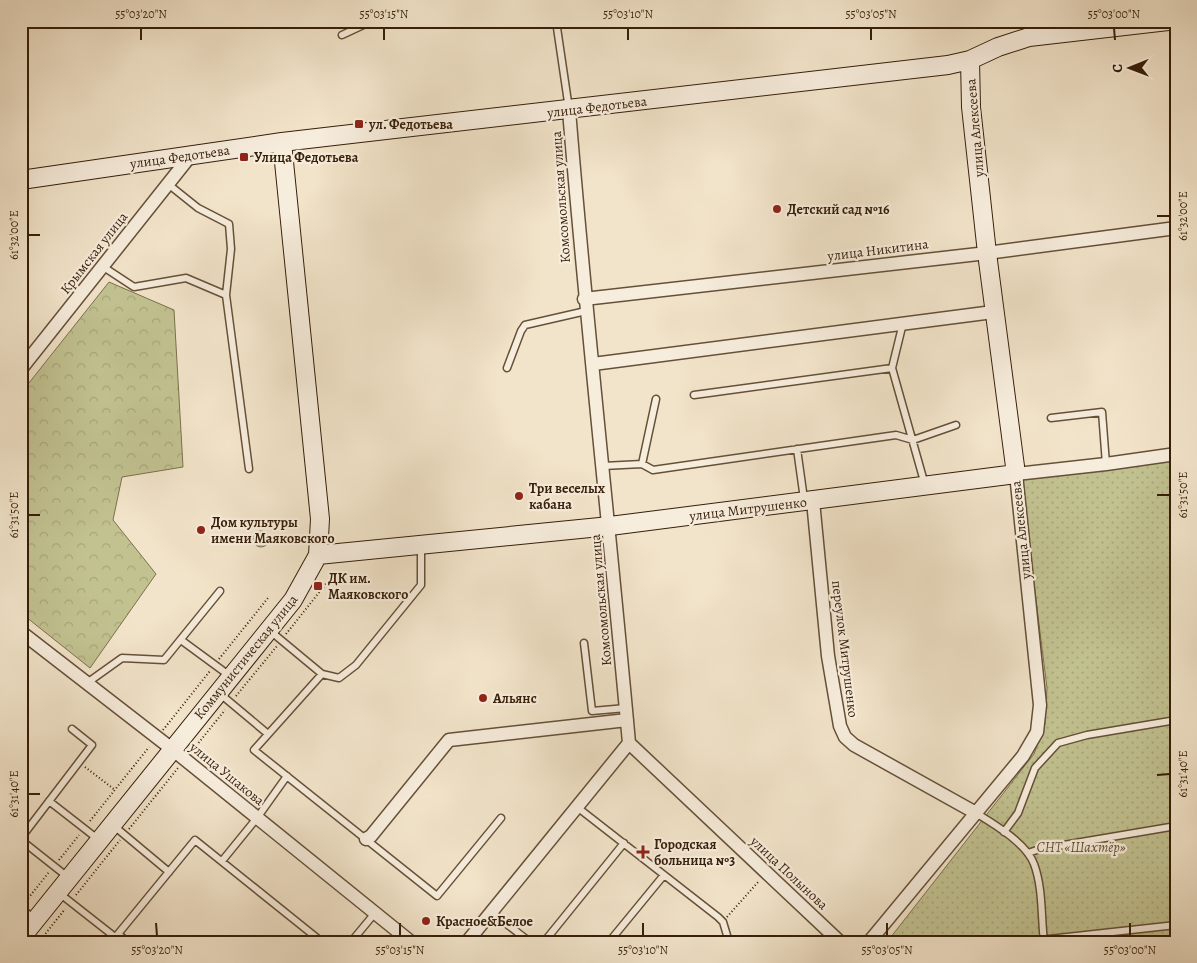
<svg xmlns="http://www.w3.org/2000/svg" width="1197" height="963" font-family="Alegreya,serif">
  <style>
    .grass { fill: url(#grass-dots); stroke: #7c704c }
    .park { fill: url(#park-crowns); stroke: #7c704c }
    .lines { fill: none; stroke-linecap: round; stroke-linejoin: round }
    .lane-casing { stroke: #655038; stroke-width: 9 }
    .street-casing { stroke: #655038; stroke-width: 15 }
    .secondary-casing { stroke: #361e08; stroke-width: 20 }
    .path { stroke: #361e08; stroke-width: 2; stroke-dasharray: 1 2.5; stroke-linecap: butt }
    .lane { stroke: #f7eddd; stroke-width: 6 }
    .street { stroke: #f7eddd; stroke-width: 12 }
    .secondary { stroke: #f7eddd; stroke-width: 18 }
    .ticks { fill: none; stroke: #361e08; stroke-width: 2 }
    .poi-dot { fill: #8f2418; stroke: #f7eddd; stroke-width: 2 }
    .labels { text-anchor: middle; dominant-baseline: central; stroke-width: 4.5; stroke-linejoin: round; paint-order: stroke }
    .street-label { font-size: 14px; fill: #361e08; stroke: #f7eddd }
    .poi-label { font-size: 14px; font-weight: bold; fill: #361e08; stroke: #f7eddd; text-anchor: start }
    .park-label { font-size: 14px; font-style: italic; fill: #604f31; stroke: #f7eddd }
    .neatline { fill: none; stroke: #361e08; stroke-width: 2 }
    .ticks-label { font-size: 12px; text-anchor: middle; fill: #361e08 }
  </style>
  <defs>
    <pattern id="grass-dots" width="8" height="8" patternUnits="userSpaceOnUse" patternTransform="scale(1.25)"><rect width="8" height="8" fill="#c2c291"/><path d="M2 2h.1M6 6h.1" fill="none" stroke="#a7a67c" stroke-width="1.8" stroke-linecap="round"/></pattern>
    <pattern id="park-crowns" width="20" height="18" patternUnits="userSpaceOnUse" patternTransform="scale(1.25)"><rect width="20" height="18" fill="#c2c291"/><path d="M2 6a3 3 0 1 1 6 0M12 15a3 3 0 1 1 6 0" fill="none" stroke="#a7a67c"/></pattern>
  </defs>
  <rect width="100%" height="100%" fill="#f2e4ca"/>
  <filter id="stains"><feTurbulence type="fractalNoise" baseFrequency=".004" numOctaves="4"/><feColorMatrix values="0 0 0 0 .2 0 0 0 0 .09 0 0 0 0 .02 0 0 0 .5 -.17"/></filter>
  <radialGradient id="worn" r=".72"><stop offset=".6" stop-color="#630" stop-opacity="0"/><stop offset="1" stop-color="#630" stop-opacity=".3"/></radialGradient>
  <!-- grass -->
  <path class="grass" d="M 1176,454 L 1176,942 L 887,942 L 1034,754 L 1045,724 L 1047,688 L 1021,480 Z
    M253 539a8 8 0 1 1 16 0a8 8 0 1 1-16 0Z"/>
  <!-- park -->
  <path class="park" d="M 109,282 L 174,310 L 183,467 L 122,477 L 113,520 L 156,574 L 90,668 L 21,613 L 21,393 Z"/>
  <g class="lines">
    <defs>
      <path id="lane" d="M 556,21 L 569,109
        M 342,35 L 372,21
        M 168,184 L 198,208 L 229,224 L 231,249 L 226,295 L 249,469
        M 102,266 L 134,287 L 186,278 L 226,295
        M 903,323 L 892,368 L 925,485
        M 507,368 L 521,331 L 525,325 L 586,311
        M 694,395 L 892,368
        M 1051,418 L 1102,412 L 1106,464
        M 797,449 L 804,499
        M 642,464 L 656,399
        M 603,466 L 642,464 L 653,470 L 896,435 L 913,440 L 956,425
        M 421,546 L 421,585 L 356,665 L 339,678 L 322,674 L 254,750 L 437,896 L 501,818
        M 269,630 L 322,674
        M 181,640 L 230,676
        M 584,643 L 592,711 L 626,708
        M 87,683 L 122,658 L 164,660 L 220,591
        M 219,693 L 268,734
        M 49,801 L 99,840
        M 577,807 L 718,917 L 723,922 L 729,942
        M 976,813 C 994,824 1026,843 1034,864 C 1043,888 1041,917 1044,942
        M 114,826 L 169,872
        M 1004,832 L 1018,813 L 1035,768 L 1058,743 L 1087,735 L 1176,720
        M 21,838 L 92,745 L 72,729
        M 21,840 L 69,878
        M 1028,853 L 1040,849 L 1176,826
        M 222,861 L 257,818 L 287,776
        M 59,893 L 115,937
        M 21,908 L 34,919
        M 491,912 L 530,942
        M 118,934 L 195,840 L 322,942
        M 111,942 L 118,934 L 128,942
        M 351,942 L 375,913
        M 544,942 L 624,843
        M 609,942 L 664,875
        M 1022,942 L 1176,925"/>
      <path id="street" d="M 584,299 L 987,253 L 1176,228
        M 593,364 L 993,312
        M 21,369 L 191,155
        M 813,501 L 828,656 L 840,726 L 845,737 L 854,745 L 976,813
        M 21,632 L 172,749 L 411,942
        M 629,743 L 840,942
        M 366,839 L 371,836 L 449,740 L 627,720
        M 467,942 L 629,743 C 610,532 586,321 569,110
        M 869,942 L 1023,756 L 1037,732 L 1040,705 L 1016,474 L 1106,464 L 1176,454"/>
      <path id="secondary" d="M 21,180 L 282,142 L 948,65 L 970,60 L 998,47 L 1029,37 L 1168,21
        M 318,555 L 610,526 L 1016,474 L 987,253 L 971,107 L 970,60
        M 21,938 L 293,600 L 318,555 L 320,519 L 282,142"/>
    </defs>
    <!-- lane casing -->
    <use href="#lane" class="lane-casing"/>
    <!-- street casing -->
    <use href="#street" class="street-casing"/>
    <!-- secondary casing -->
    <use href="#secondary" class="secondary-casing"/>
    <!-- path -->
    <path class="path" d="M 286,634 L 333,575
      M 219,659 L 268,598
      M 236,696 L 277,646
      M 163,730 L 210,671
      M 192,751 L 225,710
      M 85,767 L 115,790
      M 90,821 L 149,747
      M 129,829 L 178,768
      M 59,860 L 79,835
      M 76,895 L 120,840
      M 26,901 L 49,872
      M 727,917 L 759,881
      M 39,942 L 65,909"/>
    <!-- lane -->
    <use href="#lane" class="lane"/>
    <!-- street -->
    <use href="#street" class="street"/>
    <!-- secondary -->
    <use href="#secondary" class="secondary"/>
  </g>
  <!-- ticks -->
  <path class="ticks" d="M 141,28 L 141,40M 384,28 L 384,40M 628,28 L 628,40M 871,28 L 871,40M 1114,28 L 1115,40M 1157,216 L 1170,216M 28,235 L 40,235M 1157,495 L 1170,495M 28,515 L 40,515M 1157,775 L 1170,774M 28,794 L 40,794M 156,923 L 157,936M 400,923 L 400,936M 643,923 L 643,936M 887,923 L 887,936M 1130,923 L 1130,936"/>
  <!-- markers -->
  <g class="poi-dot">
    <rect x="354" y="119" width="10" height="10" rx="2.5"/>
    <rect x="239" y="152" width="10" height="10" rx="2.5"/>
    <circle cx="777" cy="209" r="5"/>
    <circle cx="519" cy="496" r="5"/>
    <circle cx="201" cy="530" r="5"/>
    <rect x="313" y="581" width="10" height="10" rx="2.5"/>
    <circle cx="483" cy="698" r="5"/>
    <path d="M640.5 844.5h5v5h5v5h-5v5h-5v-5h-5v-5h5z"/>
    <circle cx="426" cy="921" r="5"/>
  </g>
  <g class="labels">
    <!-- street labels -->
    <g class="street-label">
      <text transform="translate(597 107) rotate(-7)">улица Федотьева</text>
      <text transform="translate(975 128) rotate(-95)">улица Алексеева</text>
      <text transform="translate(180 157) rotate(-8)">улица Федотьева</text>
      <text transform="translate(561 197) rotate(-94)">Комсомольская улица</text>
      <text transform="translate(878 250) rotate(-7)">улица Никитина</text>
      <text transform="translate(94 253) rotate(-52)">Крымская улица</text>
      <text transform="translate(748 509) rotate(-7)">улица Митрушенко</text>
      <text transform="translate(1021 530) rotate(-96)">улица Алексеева</text>
      <text transform="translate(601 600) rotate(-95)">Комсомольская улица</text>
      <text transform="translate(845 649) rotate(83)">переулок Митрушенко</text>
      <text transform="translate(246 657) rotate(-51)">Коммунистическая улица</text>
      <text transform="translate(227 774) rotate(39)">улица Ушакова</text>
      <text transform="translate(789 873) rotate(43)">улица Полынова</text>
    </g>
    <!-- poi labels -->
    <g class="poi-label">
      <text x="369" y="124">ул. Федотьева</text>
      <text x="254" y="157">Улица Федотьева</text>
      <text x="787" y="209">Детский сад №16</text>
      <text x="529" y="488">Три веселых<tspan x="529" dy="16">кабана</tspan></text>
      <text x="211" y="522">Дом культуры<tspan x="211" dy="16">имени Маяковского</tspan></text>
      <text x="328" y="578">ДК им.<tspan x="328" dy="16">Маяковского</tspan></text>
      <text x="493" y="698">Альянс</text>
      <text x="654" y="844">Городская<tspan x="654" dy="16">больница №3</tspan></text>
      <text x="436" y="921">Красное&amp;Белое</text>
    </g>
    <!-- park labels -->
    <g class="park-label">
      <text x="1081" y="847">СНТ «Шахтёр»</text>
    </g>
  </g>
  <!-- margin -->
  <rect width="1197" height="963" fill="none" stroke="#f2e4ca" stroke-width="55"/>
  <!-- north arrow -->
  <g transform="translate(1130 68) rotate(269)" stroke="#f7eddd" stroke-width="4" paint-order="stroke">
  <path d="M0-4L9 19L0 12L-9 19Z" fill="#361e08"/>
  <text y="-8" font-size="14" font-weight="bold" text-anchor="middle" fill="#361e08">С</text>
  </g>
  <rect x="28" y="28" width="1142" height="908" class="neatline"/>
  <g class="ticks-label">
    <text x="141" y="18">55°03'20"N</text>
    <text x="384" y="18">55°03'15"N</text>
    <text x="628" y="18">55°03'10"N</text>
    <text x="871" y="18">55°03'05"N</text>
    <text x="1114" y="18">55°03'00"N</text>
    <text transform="translate(1183 216) rotate(-90)" y="4">61°32'00"E</text>
    <text transform="translate(14 235) rotate(-90)" y="4">61°32'00"E</text>
    <text transform="translate(1183 495) rotate(-90)" y="4">61°31'50"E</text>
    <text transform="translate(14 515) rotate(-90)" y="4">61°31'50"E</text>
    <text transform="translate(1183 774) rotate(-90)" y="4">61°31'40"E</text>
    <text transform="translate(14 794) rotate(-90)" y="4">61°31'40"E</text>
    <text x="157" y="954">55°03'20"N</text>
    <text x="400" y="954">55°03'15"N</text>
    <text x="643" y="954">55°03'10"N</text>
    <text x="887" y="954">55°03'05"N</text>
    <text x="1130" y="954">55°03'00"N</text>
  </g>
  <rect width="100%" height="100%" filter="url(#stains)"/>
  <rect width="100%" height="100%" fill="url(#worn)"/>
</svg>
